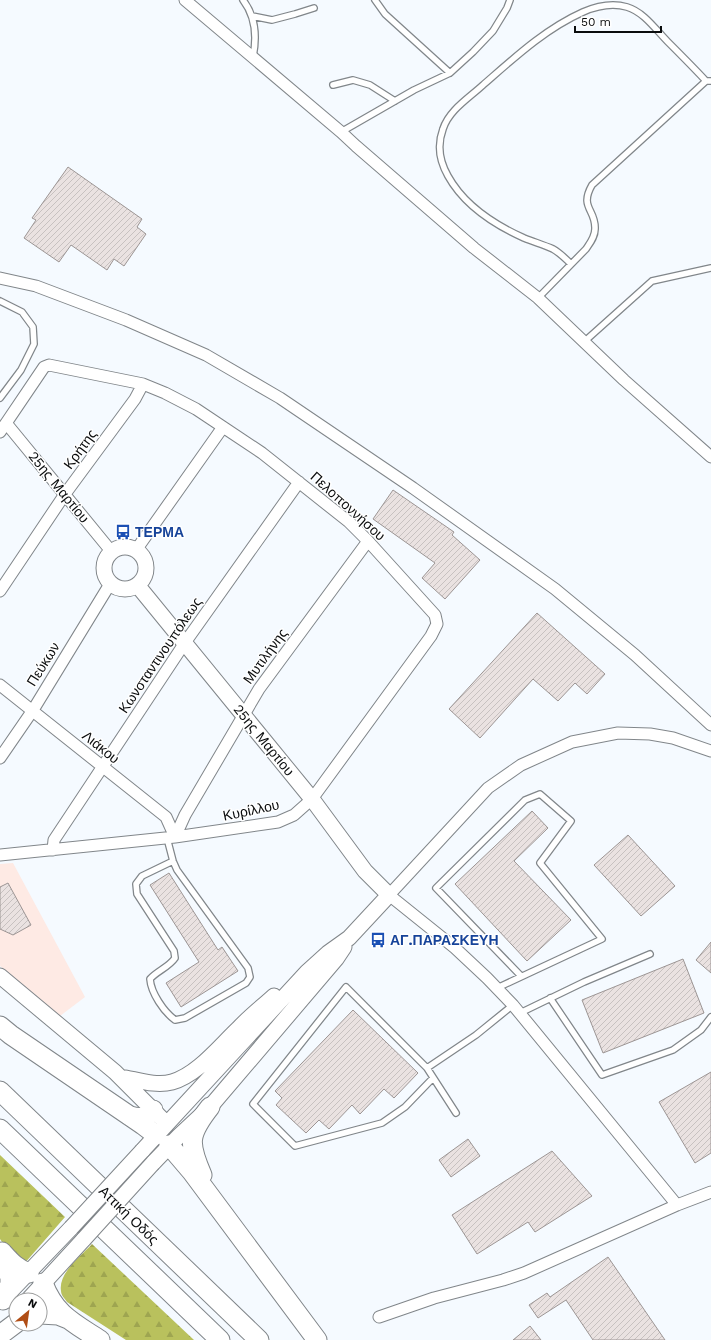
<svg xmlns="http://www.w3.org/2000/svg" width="711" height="1340" font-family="'Work Sans',sans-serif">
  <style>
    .commercial { fill: #feeae4 }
    .forest { fill: url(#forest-firs) }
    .building { fill: url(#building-hatch); stroke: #9c9594 }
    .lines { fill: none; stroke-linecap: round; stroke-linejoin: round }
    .lane-casing { stroke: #81868a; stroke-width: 8 }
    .street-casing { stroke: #81868a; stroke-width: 13 }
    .secondary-casing { stroke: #81868a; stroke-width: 17 }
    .highway-casing { stroke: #81868a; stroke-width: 21 }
    .lane { stroke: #fff; stroke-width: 5.5 }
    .street { stroke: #fff; stroke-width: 11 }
    .secondary { stroke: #fff; stroke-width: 15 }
    .highway { stroke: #fff; stroke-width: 19 }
    .secondary-bridge-casing { stroke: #81868a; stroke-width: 17; stroke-linecap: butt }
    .secondary-bridge { stroke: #fff; stroke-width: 15 }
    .labels { text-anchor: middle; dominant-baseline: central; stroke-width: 3; stroke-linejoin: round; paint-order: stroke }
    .street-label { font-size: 14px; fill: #0a0c0d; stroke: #fff }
    .transit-label { font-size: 14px; font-weight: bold; fill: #164399; stroke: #fff; text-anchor: start }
  </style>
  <defs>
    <pattern id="forest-firs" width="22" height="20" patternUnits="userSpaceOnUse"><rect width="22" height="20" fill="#b9c15d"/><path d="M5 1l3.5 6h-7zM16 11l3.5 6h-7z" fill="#9ea550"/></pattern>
    <pattern id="building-hatch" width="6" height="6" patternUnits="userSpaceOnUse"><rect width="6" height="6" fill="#eae2e1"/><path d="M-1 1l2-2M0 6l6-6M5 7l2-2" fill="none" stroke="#c7c1c0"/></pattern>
  </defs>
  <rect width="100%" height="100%" fill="#f5faff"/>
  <!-- commercial -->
  <path class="commercial" d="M 13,863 L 85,997 L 60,1016 L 0,966 L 0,864 Z"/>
  <!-- forest -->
  <path class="forest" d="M 0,1155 L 65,1217 L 24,1264 L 13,1258 L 0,1239 Z
    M 92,1244 L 194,1340 L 126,1340 L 67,1302 C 65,1299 61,1295 61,1291 C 58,1273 81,1256 92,1244 Z"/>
  <!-- building -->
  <path class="building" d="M 68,167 L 142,219 L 137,227 L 146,234 L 124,266 L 114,259 L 107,270 L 71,245 L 59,262 L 24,238 L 36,220 L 32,218 Z
    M 393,490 L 454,532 L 452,535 L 480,560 L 445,599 L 422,578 L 435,563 L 373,519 Z
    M 537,613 L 605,674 L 587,694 L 575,683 L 558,701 L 533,679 L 480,738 L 449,709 Z
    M 532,811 L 548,828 L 514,861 L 571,920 L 527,961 L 455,884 Z
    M 628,835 L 675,886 L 641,916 L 594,865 Z
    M 169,873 L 218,950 L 222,947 L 238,971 L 181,1007 L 166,983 L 199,962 L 150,885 Z
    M 8,883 L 31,925 L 13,935 L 0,929 L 0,887 Z
    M 711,942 L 711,973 L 696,960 Z
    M 683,959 L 704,1013 L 603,1053 L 582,1000 Z
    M 353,1010 L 418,1073 L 394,1098 L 384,1089 L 360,1114 L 352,1105 L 329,1129 L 319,1120 L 306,1133 L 276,1105 L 282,1098 L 275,1091 Z
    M 711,1072 L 711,1153 L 695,1163 L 659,1102 Z
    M 468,1139 L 480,1156 L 451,1177 L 439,1160 Z
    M 552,1151 L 592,1196 L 535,1232 L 528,1222 L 477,1254 L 452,1215 Z
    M 608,1257 L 665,1340 L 593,1340 L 566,1300 L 538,1318 L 529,1305 L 547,1293 L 550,1297 Z
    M 530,1326 L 541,1340 L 513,1340 Z"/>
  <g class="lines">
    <defs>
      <path id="lane" d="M 243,0 C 256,17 257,37 253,57
        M 375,0 L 385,14 L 450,73
        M 252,16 L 272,20 L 295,14 L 314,8
        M 333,85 L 353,80 L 370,85 L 395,101
        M 341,132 L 414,90 L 450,73 L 473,52 L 493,31 L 507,8 L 510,0
        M 571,264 C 566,259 560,253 553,249 C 544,245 534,242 524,238 C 495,225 464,205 448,176 C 440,162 437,145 443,129 C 449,110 469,98 483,85 C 514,58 545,29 583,12 C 597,6 613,3 627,7 C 644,12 656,30 668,42 C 681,55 694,68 706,81
        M 538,298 L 586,249 C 590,243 595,237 595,229 C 596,209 579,208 592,185 L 706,81 L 711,81
        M 0,301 L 22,312 L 33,327 L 34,344 L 21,370 L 0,398
        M 585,341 L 652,281 L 711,268
        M 167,838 L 173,861 L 177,870 L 248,968 L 250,977 L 246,983 L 185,1018 L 175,1020 C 164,1012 151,993 150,979 C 157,971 169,967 175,958 L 174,951 L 137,894 L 136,884 L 142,876 L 173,861
        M 497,988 L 602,939 L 540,863 L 571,821 L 540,794 L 525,800 L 436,888 L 521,976
        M 550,998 L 602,1075 L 673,1050 L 701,1030 L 711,1017
        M 520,1013 L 584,982 L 650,954
        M 427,1068 L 476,1035 L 513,1005
        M 433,1078 L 405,1107 L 382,1123 L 295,1146 L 253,1104 L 346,987 L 427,1068 L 456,1113"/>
      <path id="street" d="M 185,0 L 341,132 L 356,146 L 474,248 L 538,298 L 624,380 L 711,457
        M 0,278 L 36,286 L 126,320 L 206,355 L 280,398 L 413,488 L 555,589 L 635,655 L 711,725
        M 6,423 L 111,551
        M 0,432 L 44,367 L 49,365 L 143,384 L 165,393 L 196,409 L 262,453 L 349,522 L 368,541 L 435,615 L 437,624 L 431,636 L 312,799 L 294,815 L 278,822 L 175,837 L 0,855
        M 136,550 L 223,427
        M 0,591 L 65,494 L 135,399 L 143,384
        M 0,685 L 166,817 L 175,837
        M 0,758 L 33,710 L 110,584
        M 175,837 L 185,815 L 259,689 L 368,541
        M 53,850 L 54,840 L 184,644 L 299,482
        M 677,1205 L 513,1005 L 487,978 L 455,948 L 389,895 L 488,788 L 521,765 L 572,742 L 618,733 L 650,734 L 673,738 L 711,751
        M 379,1317 L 434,1298 L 503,1280 L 524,1273 L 677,1205 L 711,1192"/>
      <path id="secondary" d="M104 568a21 21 0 1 1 42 0a21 21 0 1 1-42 0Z
        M 138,586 L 312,799 L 365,871 L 389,895 L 349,938 L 328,953 L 307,972 L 142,1151
        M 0,976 L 115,1072 L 161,1118
        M 126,1078 C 141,1081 157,1086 172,1082 C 197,1075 219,1047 238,1029 C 249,1017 262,1007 274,996
        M 153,1163 L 179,1136 L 210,1107 L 336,959 L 344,947
        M 6,1296 L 71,1228
        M 28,1300 L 84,1239"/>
      <path id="highway" d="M 0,1026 L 11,1035 L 143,1125 L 156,1135
        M 0,1091 L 259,1340
        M 130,1116 C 141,1119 146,1118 153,1110
        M 0,1129 L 220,1340
        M 169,1145 L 192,1172 L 317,1340
        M 202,1175 C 188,1143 188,1135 210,1107
        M 2,1252 L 10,1278 L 10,1284 L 3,1300
        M 2,1252 C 11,1262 17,1269 29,1273
        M 43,1283 C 55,1315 74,1323 100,1340
        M 40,1314 L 58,1315 L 68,1319
        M 0,1335 L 16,1323"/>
    </defs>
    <!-- lane casing -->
    <use href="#lane" class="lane-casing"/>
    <!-- street casing -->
    <use href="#street" class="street-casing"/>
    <!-- secondary casing -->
    <use href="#secondary" class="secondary-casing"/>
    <!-- highway casing -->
    <use href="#highway" class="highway-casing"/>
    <!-- lane -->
    <use href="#lane" class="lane"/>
    <!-- street -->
    <use href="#street" class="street"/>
    <!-- secondary -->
    <use href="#secondary" class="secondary"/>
    <!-- highway -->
    <use href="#highway" class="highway"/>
    <defs>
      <path id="secondary-bridge" d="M 71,1228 L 142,1151
        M 84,1239 L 153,1163"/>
    </defs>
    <!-- secondary-bridge casing -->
    <use href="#secondary-bridge" class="secondary-bridge-casing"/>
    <!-- secondary-bridge -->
    <use href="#secondary-bridge" class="secondary-bridge"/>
  </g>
  <!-- icons -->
  <defs>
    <symbol id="bus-bare" viewBox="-9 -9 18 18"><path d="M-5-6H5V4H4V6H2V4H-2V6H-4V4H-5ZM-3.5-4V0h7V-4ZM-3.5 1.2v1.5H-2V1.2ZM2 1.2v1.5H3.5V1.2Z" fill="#1a4fb4" stroke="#fff" stroke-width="2.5" paint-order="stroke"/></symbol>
  </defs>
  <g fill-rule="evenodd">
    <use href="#bus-bare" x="112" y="521" width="22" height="22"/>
    <use href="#bus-bare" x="367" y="929" width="22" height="22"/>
  </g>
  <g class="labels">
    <!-- street labels -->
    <g class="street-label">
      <text transform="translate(80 449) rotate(-54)">Κρήτης</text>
      <text transform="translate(59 487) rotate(51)">25ης Μαρτίου</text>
      <text transform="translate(348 506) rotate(42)">Πελοποννήσου</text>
      <text transform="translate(160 655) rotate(-56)">Κωνσταντινουπόλεως</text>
      <text transform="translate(265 656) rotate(-54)">Μυτιλήνης</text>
      <text transform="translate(43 664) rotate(-58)">Πεύκων</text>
      <text transform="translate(264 740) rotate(51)">25ης Μαρτίου</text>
      <text transform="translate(101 747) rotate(39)">Λιάκου</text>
      <text transform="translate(251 810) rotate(-12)">Κυρίλλου</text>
      <text transform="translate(129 1215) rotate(44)">Αττική Οδός</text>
    </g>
    <!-- transit labels -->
    <g class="transit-label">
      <text x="135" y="532">ΤΕΡΜΑ</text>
      <text x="390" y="940">ΑΓ.ΠΑΡΑΣΚΕΥΗ</text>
    </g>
  </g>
  <!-- north arrow -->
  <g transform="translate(28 1312) rotate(29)"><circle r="19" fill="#ffffff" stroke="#9d9e9e"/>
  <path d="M0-3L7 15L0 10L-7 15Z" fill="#b04d15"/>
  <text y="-6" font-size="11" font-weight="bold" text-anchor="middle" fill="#0a0c0d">N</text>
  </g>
  <!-- scale -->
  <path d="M575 26v6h86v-6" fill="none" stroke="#0a0c0d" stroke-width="2"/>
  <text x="581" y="26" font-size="12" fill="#0a0c0d" stroke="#ffffff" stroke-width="3" paint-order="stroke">50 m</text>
</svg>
